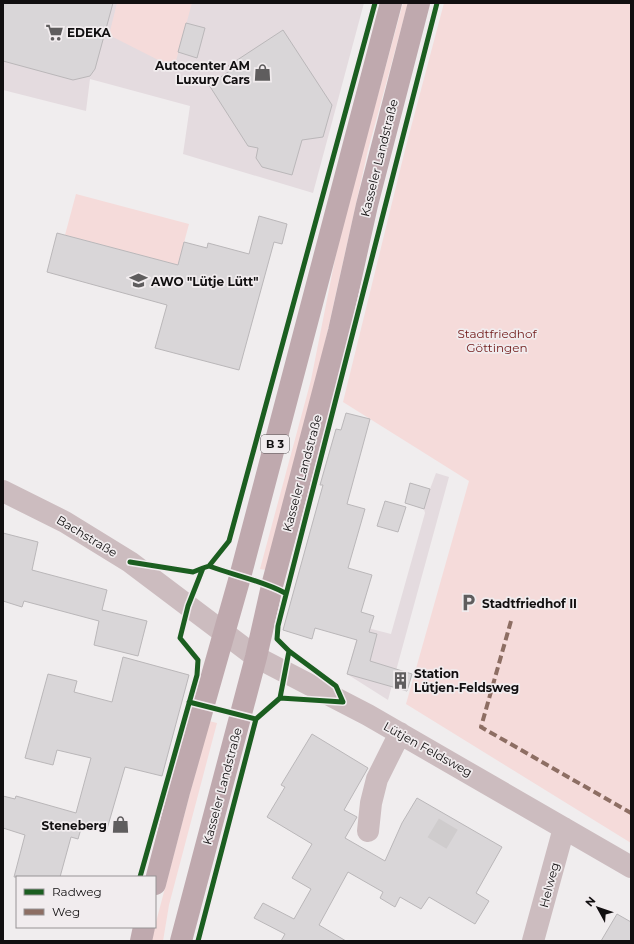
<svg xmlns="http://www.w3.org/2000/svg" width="634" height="944" font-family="Montserrat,sans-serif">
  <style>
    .built { fill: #e4dbdf }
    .green { fill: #f5dbda }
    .building { fill: #d9d6d8; stroke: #bab7b9 }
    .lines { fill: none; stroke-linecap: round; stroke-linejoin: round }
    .minor-tunnel { stroke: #cfcccd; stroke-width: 22; stroke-dasharray: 22 11; stroke-linecap: butt }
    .minor { stroke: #ccbcbf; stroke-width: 22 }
    .major { stroke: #bfa9ae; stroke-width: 22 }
    .quiet { stroke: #8d6e63; stroke-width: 4; stroke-dasharray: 8 4; stroke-linecap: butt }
    .cycleway-casing { stroke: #f1ecee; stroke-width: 8 }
    .cycleway { stroke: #1b5e20; stroke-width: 5 }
    .labels { text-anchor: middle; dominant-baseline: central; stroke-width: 3.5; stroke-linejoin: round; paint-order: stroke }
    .shield { fill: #f1ecee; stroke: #545153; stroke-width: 1 }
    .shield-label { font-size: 11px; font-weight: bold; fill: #110f10 }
    .poi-label { font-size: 12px; font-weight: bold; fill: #110f10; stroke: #f1ecee; text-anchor: start }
    .street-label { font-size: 12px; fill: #110f10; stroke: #f1ecee }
    .park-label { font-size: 12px; fill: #711b1a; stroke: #f1ecee }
  </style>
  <rect width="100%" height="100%" fill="#f0edee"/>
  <!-- built -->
  <path class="built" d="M 3,3 L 364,3 L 313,193 L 183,154 L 190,106 L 90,79 L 86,111 L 3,90 Z
    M 436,473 L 449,477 L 388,700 L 347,674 L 360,626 L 391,634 L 425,513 L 424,509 L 405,503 L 410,483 L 430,489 Z"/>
  <!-- green -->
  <path class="green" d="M 117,3 L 192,3 L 174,68 L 109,35 Z
    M 403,3 L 408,3 L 368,150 L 318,374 L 266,570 L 260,569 L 311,380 L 340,234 Z
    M 444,3 L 631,3 L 631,843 L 406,704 L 469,481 L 343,402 L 405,150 Z
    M 76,194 L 189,224 L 178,265 L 65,235 Z
    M 209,721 L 217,723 L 169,905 L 163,941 L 151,941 Z"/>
  <!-- building -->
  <path class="building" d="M 3,3 L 113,3 L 95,69 L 90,76 L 73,80 L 3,61 Z
    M 186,23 L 205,28 L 197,58 L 178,52 Z
    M 283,30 L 332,105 L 323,137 L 302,140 L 292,175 L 262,167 L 256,158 L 258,148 L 248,146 L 209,85 L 234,68 L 228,66 Z
    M 259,216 L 287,224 L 282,244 L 274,242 L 239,370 L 155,348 L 167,305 L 47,272 L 57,233 L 178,265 L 184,242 L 207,248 L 208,243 L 249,254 Z
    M 346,413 L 370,419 L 347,504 L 365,509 L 348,568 L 372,575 L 361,612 L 374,616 L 369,632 L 377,634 L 370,661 L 412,674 L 407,691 L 347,674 L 357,640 L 315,628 L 312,639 L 283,630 L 323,485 L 320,485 L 336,429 L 341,430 Z
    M 410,483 L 430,489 L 424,509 L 405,503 Z
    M 385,501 L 406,507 L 398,532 L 377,526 Z
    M 3,533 L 38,542 L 32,570 L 107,590 L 102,610 L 147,621 L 138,656 L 94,645 L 99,621 L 24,601 L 22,607 L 3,601 Z
    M 123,657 L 189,675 L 162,776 L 125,767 L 107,829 L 83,822 L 78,839 L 71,837 L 60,877 L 14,877 L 25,835 L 3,828 L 3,796 L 15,799 L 16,796 L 76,813 L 91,758 L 57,750 L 53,765 L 25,758 L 48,674 L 77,681 L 74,692 L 112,702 Z
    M 312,734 L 368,768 L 344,810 L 357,817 L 345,838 L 385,861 L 402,823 L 417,798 L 502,847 L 476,893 L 489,901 L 475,924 L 429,897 L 421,909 L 400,897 L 395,907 L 380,898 L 383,892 L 348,872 L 319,925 L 346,941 L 281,941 L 285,934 L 254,918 L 263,903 L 294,919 L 311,889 L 292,878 L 312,844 L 267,817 L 285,787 L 281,785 Z
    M 617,914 L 631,922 L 631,941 L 601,941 Z"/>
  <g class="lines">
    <!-- minor-tunnel -->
    <path class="minor-tunnel" d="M 437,843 L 452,818"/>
    <!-- minor -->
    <path class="minor" d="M 3,491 L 65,522 L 130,562 L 256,657 L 368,715 L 631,867
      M 368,831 L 371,803 L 377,779 L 400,733
      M 533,941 L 564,828"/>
    <!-- major -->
    <path class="major" d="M 155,884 L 179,792 L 240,577 L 391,3
      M 141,941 L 144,927
      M 181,941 L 256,657 L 272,586 L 339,331 L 367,205 L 419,3"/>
    <!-- quiet -->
    <path class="quiet" d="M 511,621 L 481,727 L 631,813"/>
    <defs>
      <path id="cycleway" d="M 130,562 L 193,572 L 203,568
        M 209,566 C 233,575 263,581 285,593
        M 280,698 L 343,702 L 336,686 L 289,651
        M 189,702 L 256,719
        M 140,877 L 197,675 L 198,660 L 180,638 L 188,606 L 203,568 L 209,566 L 229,541 L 375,3
        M 198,941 L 256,719 L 280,698 L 289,651 L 277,639 L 278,626 L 437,3"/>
    </defs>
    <!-- cycleway casing -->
    <use href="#cycleway" class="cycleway-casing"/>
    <!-- cycleway -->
    <use href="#cycleway" class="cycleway"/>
  </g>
  <!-- icons -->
  <defs>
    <symbol id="supermarket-bare" viewBox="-9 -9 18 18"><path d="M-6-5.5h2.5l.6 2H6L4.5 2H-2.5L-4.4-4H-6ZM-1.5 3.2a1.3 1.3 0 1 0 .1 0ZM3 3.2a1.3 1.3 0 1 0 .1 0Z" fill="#5f5d5e" stroke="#f1ecee" stroke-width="2.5" paint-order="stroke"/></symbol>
    <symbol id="shop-bare" viewBox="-9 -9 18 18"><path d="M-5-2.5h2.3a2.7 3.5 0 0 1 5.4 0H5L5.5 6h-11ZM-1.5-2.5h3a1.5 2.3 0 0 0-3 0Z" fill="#5f5d5e" stroke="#f1ecee" stroke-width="2.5" paint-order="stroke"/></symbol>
    <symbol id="school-bare" viewBox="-9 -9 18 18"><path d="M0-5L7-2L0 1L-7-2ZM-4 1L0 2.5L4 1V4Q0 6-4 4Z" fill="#5f5d5e" stroke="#f1ecee" stroke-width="2.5" paint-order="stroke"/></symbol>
    <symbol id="parking-bare" viewBox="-9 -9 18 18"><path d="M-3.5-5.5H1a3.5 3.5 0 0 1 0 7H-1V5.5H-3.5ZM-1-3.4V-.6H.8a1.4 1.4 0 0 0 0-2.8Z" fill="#5f5d5e" stroke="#f1ecee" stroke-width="2.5" paint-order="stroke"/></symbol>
    <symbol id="building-bare" viewBox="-9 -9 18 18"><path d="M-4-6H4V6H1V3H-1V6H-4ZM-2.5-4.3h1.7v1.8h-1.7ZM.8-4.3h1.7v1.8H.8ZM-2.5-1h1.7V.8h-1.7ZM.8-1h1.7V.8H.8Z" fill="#5f5d5e" stroke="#f1ecee" stroke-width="2.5" paint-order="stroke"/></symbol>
  </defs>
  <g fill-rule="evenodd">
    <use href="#supermarket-bare" x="42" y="20" width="25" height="25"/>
    <use href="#shop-bare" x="250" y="60" width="25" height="25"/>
    <use href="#school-bare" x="126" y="268" width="25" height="25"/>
    <use href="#parking-bare" x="456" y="590" width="25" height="25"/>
    <use href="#building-bare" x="388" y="668" width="25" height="25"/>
    <use href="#shop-bare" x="108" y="812" width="25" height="25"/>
  </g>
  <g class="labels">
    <!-- shield labels -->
    <rect class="shield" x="261" y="435" width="28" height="18" rx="3"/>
    <g class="shield-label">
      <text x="275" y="444">B 3</text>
    </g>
    <!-- poi labels -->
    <g class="poi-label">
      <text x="67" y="32">EDEKA</text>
      <text x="250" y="65" text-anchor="end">Autocenter AM<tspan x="250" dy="14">Luxury Cars</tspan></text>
      <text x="151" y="281">AWO "Lütje Lütt"</text>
      <text x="482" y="603">Stadtfriedhof II</text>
      <text x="414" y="673">Station<tspan x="414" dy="14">Lütjen-Feldsweg</tspan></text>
      <text x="107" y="825" text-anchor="end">Steneberg</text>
    </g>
    <!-- street labels -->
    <g class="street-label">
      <text transform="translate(379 158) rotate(-76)">Kasseler Landstraße</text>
      <text transform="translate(302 473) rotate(-75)">Kasseler Landstraße</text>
      <text transform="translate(87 536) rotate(31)">Bachstraße</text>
      <text transform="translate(428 749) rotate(29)">Lütjen Feldsweg</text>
      <text transform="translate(222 786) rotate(-75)">Kasseler Landstraße</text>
      <text transform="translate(549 885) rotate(-75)">Helweg</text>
    </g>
    <!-- park labels -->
    <g class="park-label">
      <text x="497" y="333">Stadtfriedhof<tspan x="497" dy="14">Göttingen</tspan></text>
    </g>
  </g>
  <!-- border -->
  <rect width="634" height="944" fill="none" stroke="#110f10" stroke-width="8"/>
  <!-- legend -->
  <rect x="16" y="876" width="140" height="52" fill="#f1ecee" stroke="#979495"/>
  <rect x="24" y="889" width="20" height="6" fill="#1b5e20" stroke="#979495"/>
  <text x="52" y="896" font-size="12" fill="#110f10">Radweg</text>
  <rect x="24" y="909" width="20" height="6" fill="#8d6e63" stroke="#979495"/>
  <text x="52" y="916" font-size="12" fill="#110f10">Weg</text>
  <!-- north arrow -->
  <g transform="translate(598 908) rotate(310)" stroke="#f1ecee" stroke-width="3" paint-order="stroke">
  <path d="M0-3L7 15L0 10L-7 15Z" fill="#110f10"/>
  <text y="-6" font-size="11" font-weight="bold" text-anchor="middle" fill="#110f10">N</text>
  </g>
</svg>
